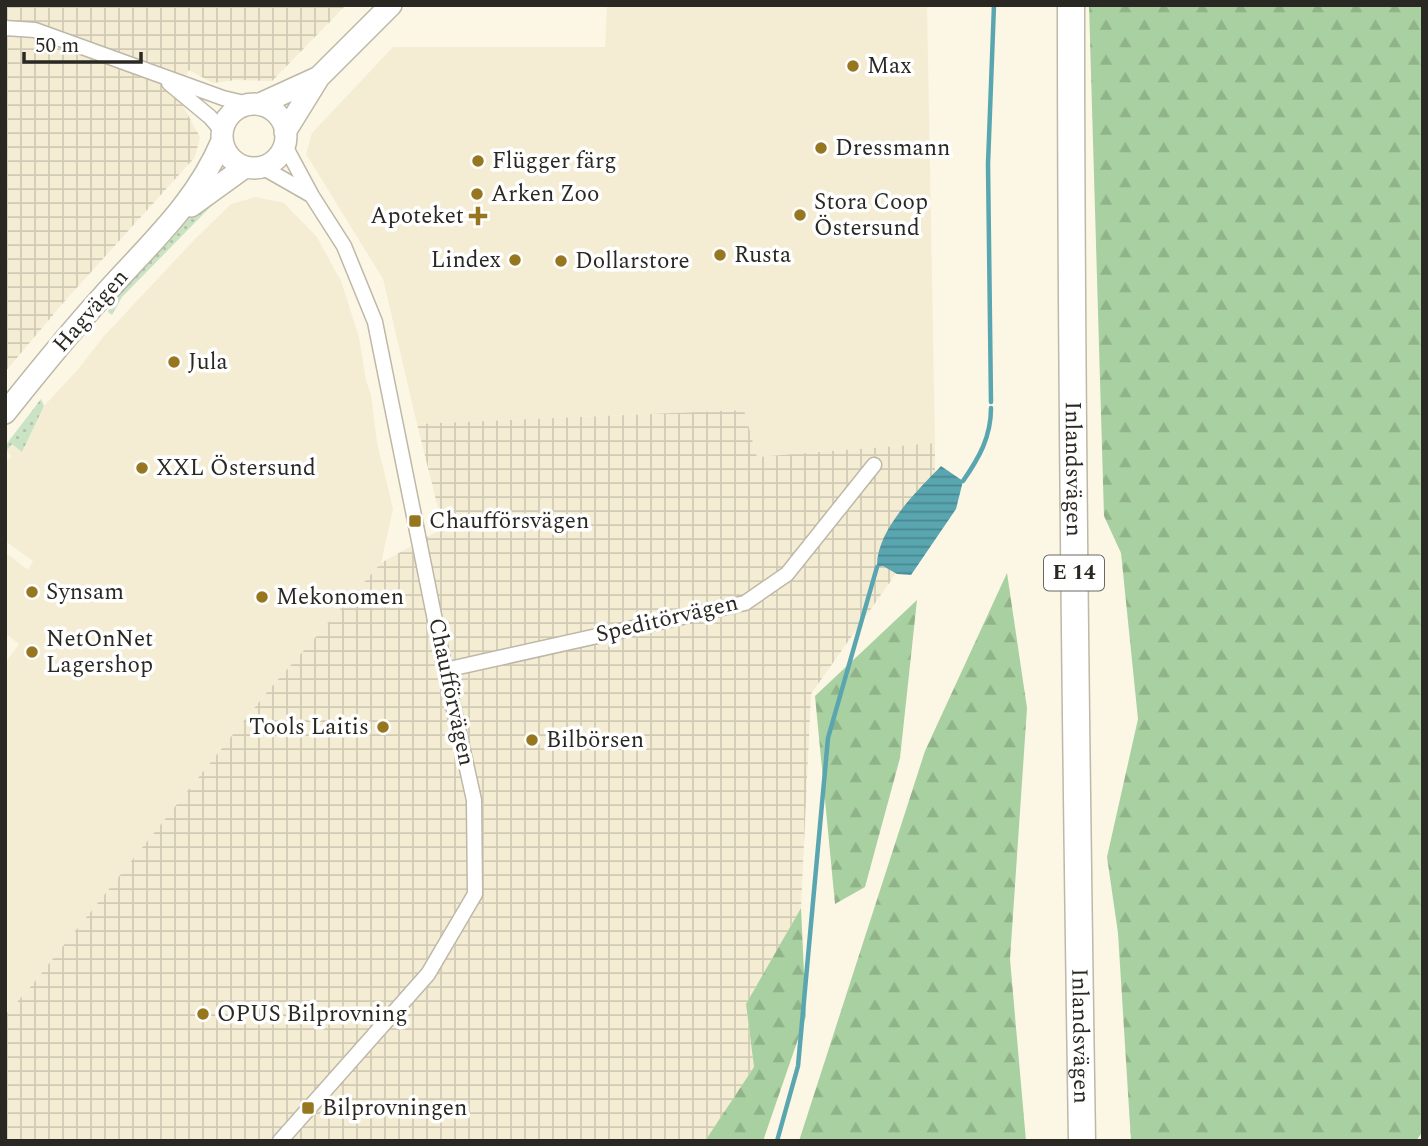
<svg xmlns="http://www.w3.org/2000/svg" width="1428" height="1146" font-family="Spectral,serif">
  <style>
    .built { fill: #f4edd4 }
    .industrial { fill: url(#industrial-grid) }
    .grass { fill: url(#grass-dots) }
    .forest { fill: url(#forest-firs) }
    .water { fill: url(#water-rules) }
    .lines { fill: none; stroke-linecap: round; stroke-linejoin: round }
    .stream { stroke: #59a6b1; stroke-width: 4.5 }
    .street-casing { stroke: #bdb8a7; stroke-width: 17 }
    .secondary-casing { stroke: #bdb8a7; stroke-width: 24 }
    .highway-casing { stroke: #bdb8a7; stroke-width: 29 }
    .street { stroke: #fff; stroke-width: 14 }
    .secondary { stroke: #fff; stroke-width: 21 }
    .highway { stroke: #fff; stroke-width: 26 }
    .poi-dot { fill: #967720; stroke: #fff; stroke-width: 2.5 }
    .labels { text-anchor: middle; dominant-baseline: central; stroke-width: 7; stroke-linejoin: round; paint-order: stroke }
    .shield { fill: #fff; stroke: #6a6864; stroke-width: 2 }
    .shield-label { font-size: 21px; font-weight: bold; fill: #2a2822 }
    .poi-label { font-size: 23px; fill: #2a2822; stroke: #fff; text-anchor: start }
    .street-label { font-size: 23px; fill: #2a2822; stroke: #fff }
  </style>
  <defs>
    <pattern id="industrial-grid" width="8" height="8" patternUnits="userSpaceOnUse" patternTransform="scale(1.75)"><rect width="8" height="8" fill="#f4edd4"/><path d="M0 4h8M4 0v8" fill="none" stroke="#d1cbb6"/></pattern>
    <pattern id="grass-dots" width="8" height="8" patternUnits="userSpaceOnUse" patternTransform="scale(1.75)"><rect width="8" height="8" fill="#cae3c4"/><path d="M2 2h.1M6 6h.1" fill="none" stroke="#aec3a8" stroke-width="1.8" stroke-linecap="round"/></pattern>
    <pattern id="forest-firs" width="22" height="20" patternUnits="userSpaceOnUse" patternTransform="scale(1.75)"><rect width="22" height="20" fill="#a8d0a0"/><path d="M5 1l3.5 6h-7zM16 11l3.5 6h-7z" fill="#91b38a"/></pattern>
    <pattern id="water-rules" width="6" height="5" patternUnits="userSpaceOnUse" patternTransform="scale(1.75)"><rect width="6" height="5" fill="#59a6b1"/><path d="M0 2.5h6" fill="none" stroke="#4a8790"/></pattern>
  </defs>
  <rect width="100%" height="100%" fill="#fcf6e5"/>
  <!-- built -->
  <path class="built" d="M 607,5 L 927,5 L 935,443 L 757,457 L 744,410 L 417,424 L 383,279 L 306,154 L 312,133 L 393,47 L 605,47 Z
    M 256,197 L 284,203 L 317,237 L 341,281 L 359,337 L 366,380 L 371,395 L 377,442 L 393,509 L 381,563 L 267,692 L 27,991 L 5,1015 L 5,663 L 19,644 L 5,633 L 5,552 L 28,570 L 33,561 L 5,541 L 5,477 L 7,473 L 5,463 L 11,456 L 6,451 L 12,443 L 22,452 L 44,406 L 79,368 L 104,336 L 195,239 L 231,204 Z"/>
  <!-- industrial -->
  <path class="industrial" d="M 5,5 L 346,5 L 272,81 L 236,80 L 213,83 L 189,70 L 176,93 L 200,137 L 195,157 L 63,303 L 5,372 Z
    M 744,410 L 757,457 L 935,443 L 935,518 L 811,694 L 801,908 L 746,1004 L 754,1067 L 705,1141 L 5,1141 L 5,1015 L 27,991 L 267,692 L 381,563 L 443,528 L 417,424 Z"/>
  <!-- grass -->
  <path class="grass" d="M 223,194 L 122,297 L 112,315 L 108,312 L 112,299 L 121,289 L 193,213 Z
    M 41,399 L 44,406 L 22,452 L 12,444 L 5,452 L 5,446 Z"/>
  <!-- forest -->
  <path class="forest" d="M 1089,5 L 1423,5 L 1423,1131 L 1416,1141 L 1131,1141 L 1118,933 L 1107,857 L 1138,719 L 1121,553 L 1104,516 Z
    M 1007,573 L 1027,708 L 1010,959 L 1026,1141 L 799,1141 L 925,751 Z
    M 917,600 L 900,758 L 865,887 L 835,904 L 815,696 Z
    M 801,908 L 806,1016 L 763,1141 L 705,1141 L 754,1067 L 746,1004 Z"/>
  <!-- water -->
  <path class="water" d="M 941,466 L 963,481 L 956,509 L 911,575 L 897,574 L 883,566 L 877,567 C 876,530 917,491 941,466 Z"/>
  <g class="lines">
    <!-- stream -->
    <path class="stream" d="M 991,402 L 988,164 L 994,5
      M 963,481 C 979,458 991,437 991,408
      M 777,1141 L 798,1066 L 828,738 L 877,567"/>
    <defs>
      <path id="street" d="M 5,28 L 35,30 L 223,98 L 248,104
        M 169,83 L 210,117 L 222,131
        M 262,167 L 311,195
        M 445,670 L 745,603 L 787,574 L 874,465
        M 280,1141 L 428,974 L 475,894 L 474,800 L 445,670 L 375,322 L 344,246 L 312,196 L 284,144"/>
      <path id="secondary" d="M 260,104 L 317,78
        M222 136a32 32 0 1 1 64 0a32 32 0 1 1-64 0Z
        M 285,132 L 319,77 L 391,5
        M 191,206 L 245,167
        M 5,413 C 37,373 68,334 102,297 C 147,246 195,205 222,141"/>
      <g id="highway">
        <path id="s1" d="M 1071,5 C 1071,384 1076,762 1082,1141"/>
      </g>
    </defs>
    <!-- street casing -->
    <use href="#street" class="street-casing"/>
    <!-- secondary casing -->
    <use href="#secondary" class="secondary-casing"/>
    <!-- highway casing -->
    <use href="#highway" class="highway-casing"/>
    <!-- street -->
    <use href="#street" class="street"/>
    <!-- secondary -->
    <use href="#secondary" class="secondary"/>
    <!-- highway -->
    <use href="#highway" class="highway"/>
  </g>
  <!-- markers -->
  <g class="poi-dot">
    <circle cx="853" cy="66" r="7"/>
    <circle cx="821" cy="148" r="7"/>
    <circle cx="478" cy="161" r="7"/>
    <circle cx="477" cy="194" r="7"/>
    <circle cx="800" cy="215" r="7"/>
    <path d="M474.5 205.5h7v7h7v7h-7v7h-7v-7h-7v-7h7z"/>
    <circle cx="720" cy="255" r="7"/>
    <circle cx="515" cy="260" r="7"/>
    <circle cx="561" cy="261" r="7"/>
    <circle cx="174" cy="362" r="7"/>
    <circle cx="142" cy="468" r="7"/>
    <rect x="408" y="514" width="14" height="14" rx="3.5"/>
    <circle cx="32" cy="592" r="7"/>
    <circle cx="262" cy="597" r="7"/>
    <circle cx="32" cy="652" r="7"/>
    <circle cx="383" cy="727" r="7"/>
    <circle cx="532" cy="740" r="7"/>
    <circle cx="203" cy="1014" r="7"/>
    <rect x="301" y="1101" width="14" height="14" rx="3.5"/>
  </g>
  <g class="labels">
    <!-- shield labels -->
    <rect class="shield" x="1044" y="555.5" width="60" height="35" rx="5"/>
    <g class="shield-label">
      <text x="1074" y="573">E 14</text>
    </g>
    <!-- poi labels -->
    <g class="poi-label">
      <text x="867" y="66">Max</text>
      <text x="835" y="148">Dressmann</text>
      <text x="492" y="161">Flügger färg</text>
      <text x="491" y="194">Arken Zoo</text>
      <text x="814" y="202">Stora Coop<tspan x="814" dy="26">Östersund</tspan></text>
      <text x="464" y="216" text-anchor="end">Apoteket</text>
      <text x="734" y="255">Rusta</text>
      <text x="501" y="260" text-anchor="end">Lindex</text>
      <text x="575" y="261">Dollarstore</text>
      <text x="188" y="362">Jula</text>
      <text x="156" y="468">XXL Östersund</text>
      <text x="429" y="521">Chaufförsvägen</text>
      <text x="46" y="592">Synsam</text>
      <text x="276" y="597">Mekonomen</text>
      <text x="46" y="639">NetOnNet<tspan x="46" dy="26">Lagershop</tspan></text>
      <text x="369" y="727" text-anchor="end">Tools Laitis</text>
      <text x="546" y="740">Bilbörsen</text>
      <text x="217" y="1014">OPUS Bilprovning</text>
      <text x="322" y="1108">Bilprovningen</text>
    </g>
    <!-- street labels -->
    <g class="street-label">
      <text transform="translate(91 311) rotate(-49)">Hagvägen</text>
      <text stroke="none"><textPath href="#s1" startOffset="464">Inlandsvägen</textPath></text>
      <text transform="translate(667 619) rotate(-13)">Speditörvägen</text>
      <text transform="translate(451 692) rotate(78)">Chaufförvägen</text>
      <text stroke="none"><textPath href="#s1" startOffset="1031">Inlandsvägen</textPath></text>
    </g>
  </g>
  <!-- border -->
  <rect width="1428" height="1146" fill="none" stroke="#2a2822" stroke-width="14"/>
  <!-- scale -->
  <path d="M24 52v10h117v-10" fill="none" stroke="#2a2822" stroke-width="3.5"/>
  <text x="35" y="52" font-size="21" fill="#2a2822" stroke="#ffffff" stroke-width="5" paint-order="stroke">50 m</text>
</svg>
